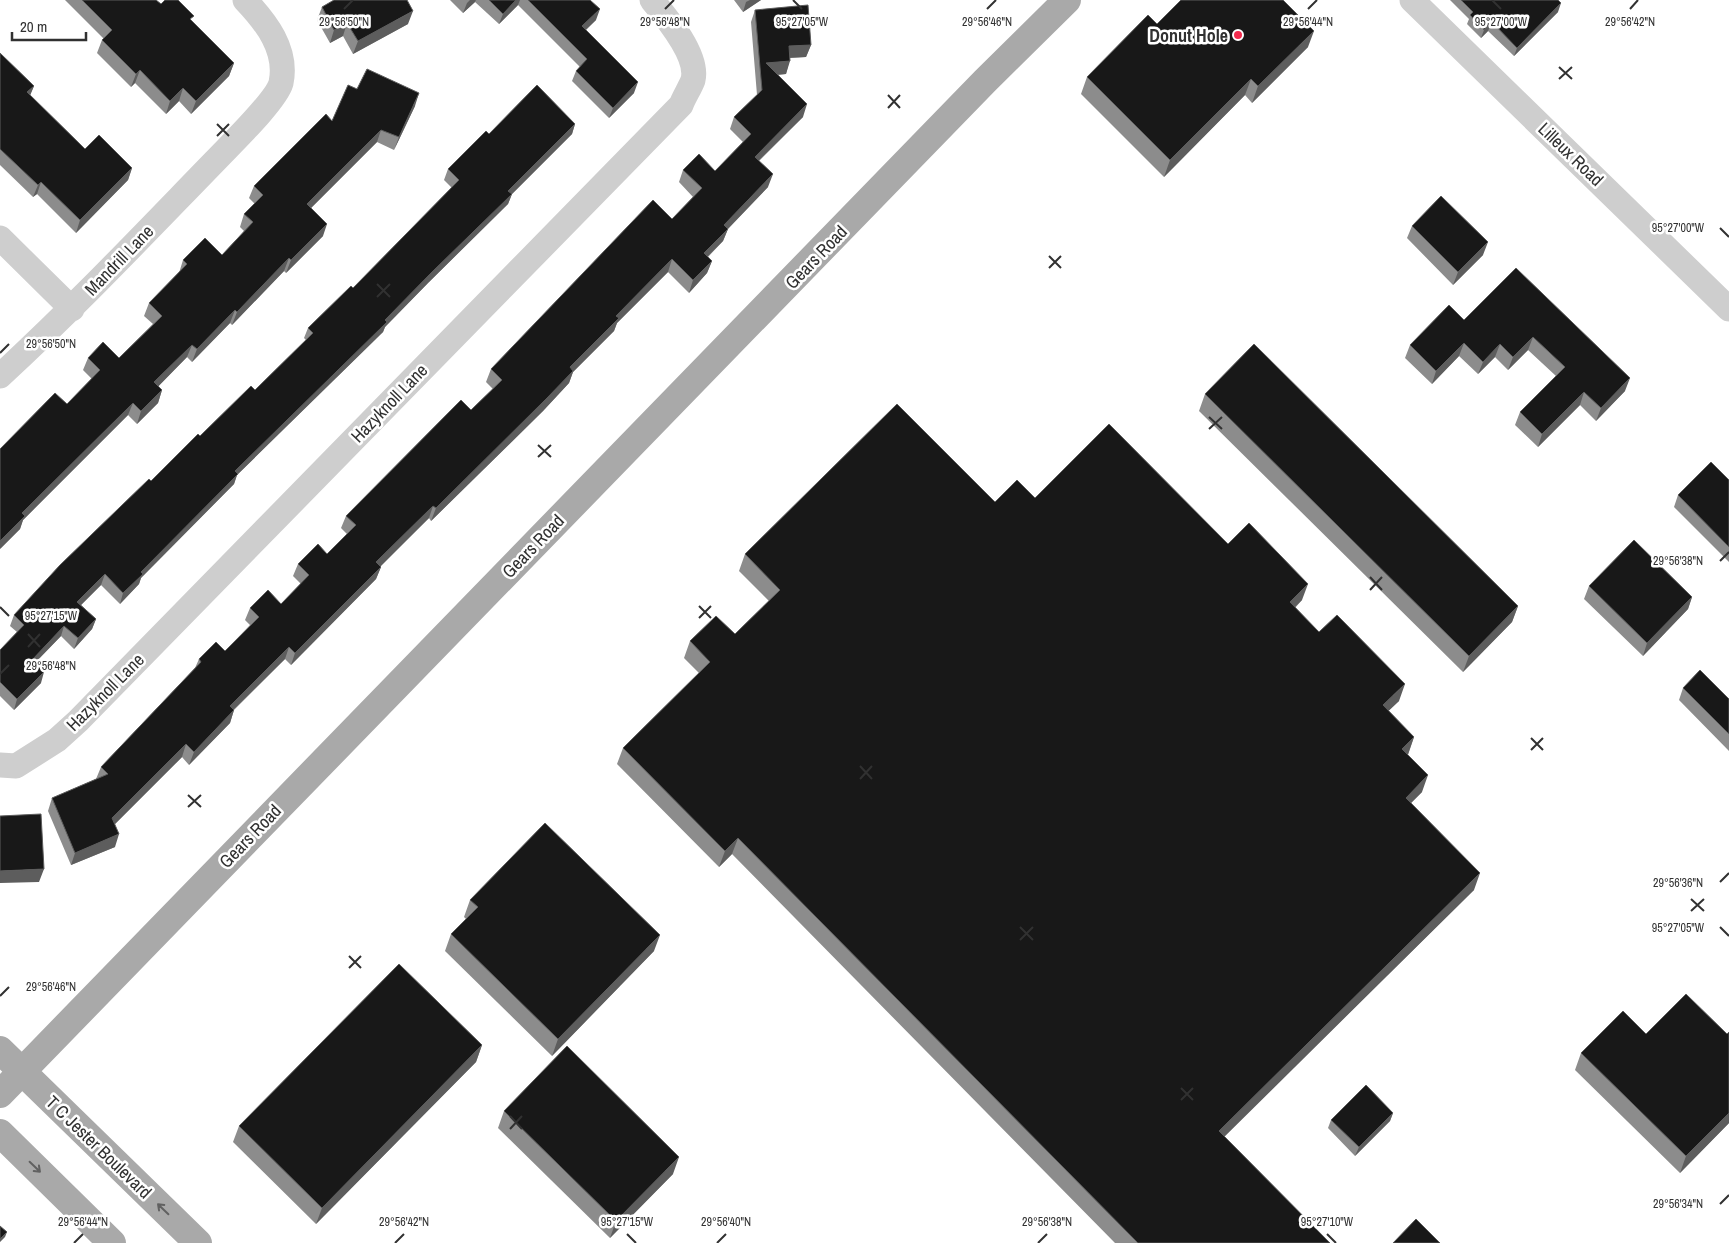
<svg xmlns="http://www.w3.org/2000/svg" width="1729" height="1243" font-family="'Archivo Narrow',sans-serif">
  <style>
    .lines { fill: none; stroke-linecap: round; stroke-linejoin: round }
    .minor { stroke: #cecece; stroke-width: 25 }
    .major { stroke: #a9a9a9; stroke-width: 28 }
    .wall { fill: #8c8c8c }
    .shaded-wall { fill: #5d5d5d }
    .building { fill: #181818; stroke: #5d5d5d }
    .oneway { stroke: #616161 }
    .ticks { fill: none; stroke: #313131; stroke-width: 2 }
    .poi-dot { fill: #f22a4c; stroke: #fff; stroke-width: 2 }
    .labels { text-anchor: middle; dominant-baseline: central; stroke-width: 5; stroke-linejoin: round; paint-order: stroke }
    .poi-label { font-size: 18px; font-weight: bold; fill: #313131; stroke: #fff; text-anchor: end }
    .street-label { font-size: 18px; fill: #313131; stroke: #fff }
    .ticks-label { font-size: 12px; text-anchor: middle; fill: #313131; stroke: #fff; stroke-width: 5; stroke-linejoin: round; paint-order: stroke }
  </style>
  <rect width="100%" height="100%" fill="#fff"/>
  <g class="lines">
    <!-- minor -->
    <path class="minor" d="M 1412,0 L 1729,309
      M 0,238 L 72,309
      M 0,376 C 75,307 144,234 215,161 C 230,145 276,101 281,83 C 288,50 266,22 245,0
      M 0,765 L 16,766 L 57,740 L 78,721 L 681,105 C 684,97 690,88 693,80 C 699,56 667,18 652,0"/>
    <!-- major -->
    <path class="major" d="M 0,1050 L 198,1243
      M 0,1094 L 985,81 L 1067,0
      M 0,1133 L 112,1243"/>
  </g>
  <!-- wall -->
  <path class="wall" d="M 65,0 L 156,0 L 161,4 L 192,21 L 234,63 L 229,76 L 191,114 L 179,101 L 166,114 L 135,83 L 131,87 L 97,53 L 102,40 L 104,39 Z
    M 450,0 L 590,0 L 596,20 L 586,30 L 634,93 L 609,118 L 572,81 L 576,71 L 580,67 L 518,5 L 499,24 L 475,2 L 463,13 Z
    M 734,0 L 761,0 L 743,12 Z
    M 1450,0 L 1558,0 L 1558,12 L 1514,56 L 1488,31 L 1481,38 L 1467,24 L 1469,19 Z
    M 322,7 L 408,24 L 353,54 L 343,36 L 330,43 L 317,20 Z
    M 755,10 L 811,45 L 806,57 L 790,58 L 786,74 L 777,75 L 803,117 L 759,161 L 768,187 L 728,229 L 723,241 L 708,257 L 712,261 L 707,273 L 689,293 L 668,272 L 617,323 L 614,331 L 573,372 L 569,383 L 543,411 L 431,521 L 429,518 L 380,566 L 381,567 L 376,579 L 291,665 L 285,659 L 234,710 L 230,723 L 189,765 L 182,757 L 115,824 L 115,847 L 71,865 L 48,811 L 52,798 L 96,779 L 101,767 L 195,668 L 199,659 L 225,651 L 250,625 L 245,620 L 250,608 L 281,604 L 301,584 L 293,576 L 298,564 L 327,554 L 347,534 L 341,528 L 346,516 L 471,410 L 493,389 L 486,382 L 491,369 L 672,219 L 693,197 L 679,182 L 683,170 L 715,171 L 743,142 L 730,129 L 734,117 L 757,95 L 751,22 Z
    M 1157,24 L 1308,47 L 1252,103 L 1245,95 L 1164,177 L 1081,94 L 1087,77 Z
    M 0,53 L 34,86 L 30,95 L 85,149 L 132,168 L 128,180 L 76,233 L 37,194 L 33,197 L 0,165 Z
    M 357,89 L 415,106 L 394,150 L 377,142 L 311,208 L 323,236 L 286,273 L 284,271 L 232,325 L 230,323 L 192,362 L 187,357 L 158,386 L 162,390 L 158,403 L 137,424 L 128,415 L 23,520 L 20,529 L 0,549 L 67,404 L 92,379 L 83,370 L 88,358 L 119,358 L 153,324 L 144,316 L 149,303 L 179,273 L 183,260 L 222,255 L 244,231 L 240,227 L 244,214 L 255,204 L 249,198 L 254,186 L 332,121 Z
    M 575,124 L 572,134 L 512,194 L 508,204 L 428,283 L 385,327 L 383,332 L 237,475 L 234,484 L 141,578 L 139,584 L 120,604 L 101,585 L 81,605 L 96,619 L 92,629 L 74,649 L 61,636 L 35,663 L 41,683 L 14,710 L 0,696 L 0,650 L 17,632 L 10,626 L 14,615 L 151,481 L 200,436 L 255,390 L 306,340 L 304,338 L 308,328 L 353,288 L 452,188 L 444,180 L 448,169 L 489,134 Z
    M 1412,226 L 1483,255 L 1453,285 L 1407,238 Z
    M 1516,268 L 1625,391 L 1596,421 L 1580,405 L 1538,447 L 1515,425 L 1520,412 L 1556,376 L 1528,350 L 1508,370 L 1495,357 L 1478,374 L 1459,356 L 1432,384 L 1405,358 L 1410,345 L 1464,320 Z
    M 1205,394 L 1518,606 L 1512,622 L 1463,672 L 1199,411 Z
    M 1729,480 L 1729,562 L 1674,507 L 1678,495 Z
    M 1035,498 L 1228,544 L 1302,600 L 1295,608 L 1319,632 L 1399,701 L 1388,711 L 1414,737 L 1408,755 L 1422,792 L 1411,803 L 1474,890 L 1224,1136 L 1330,1243 L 1115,1243 L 732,854 L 719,867 L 617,764 L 623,748 L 699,673 L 684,658 L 690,641 L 735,634 L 769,601 L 739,571 L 745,554 L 995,502 Z
    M 1589,586 L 1692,597 L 1688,609 L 1643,656 L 1584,599 Z
    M 1683,688 L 1729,699 L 1729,751 L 1679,700 Z
    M 470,900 L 654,951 L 552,1056 L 445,951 L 451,934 L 466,919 L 464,917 Z
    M 1646,1034 L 1729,1123 L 1680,1173 L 1575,1070 L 1581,1053 Z
    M 482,1045 L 476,1062 L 316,1224 L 233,1142 L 239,1126 Z
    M 504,1111 L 673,1174 L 610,1238 L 498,1128 Z
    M 1393,1113 L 1390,1121 L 1355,1156 L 1328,1128 L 1331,1120 Z"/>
  <!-- shaded-wall -->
  <path class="shaded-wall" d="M 470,0 L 476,0 L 475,2 L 463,13 L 467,3 Z
    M 516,0 L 520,0 L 518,5 L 499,24 L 503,14 Z
    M 750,0 L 761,0 L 743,12 L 746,2 Z
    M 1561,3 L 1558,12 L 1514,56 L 1517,48 Z
    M 600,9 L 596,20 L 578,37 L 582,26 Z
    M 413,11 L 408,24 L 353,54 L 358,41 Z
    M 1492,22 L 1488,31 L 1481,38 L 1484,30 Z
    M 347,23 L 343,36 L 330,43 L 334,30 Z
    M 1314,31 L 1308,47 L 1252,103 L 1258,86 Z
    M 811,45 L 806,57 L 785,58 L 789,46 Z
    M 790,61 L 786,74 L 762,76 L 766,63 Z
    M 234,63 L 229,76 L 191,114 L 196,101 Z
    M 140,70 L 135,83 L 131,87 L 136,74 Z
    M 1251,79 L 1245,95 L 1164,177 L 1170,160 Z
    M 638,82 L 634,93 L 609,118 L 613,108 Z
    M 34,86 L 29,98 L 27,92 Z
    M 183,88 L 179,101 L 166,114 L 170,101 Z
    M 419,93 L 415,106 L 394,150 L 399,137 Z
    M 807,104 L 803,117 L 750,169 L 755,157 Z
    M 575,124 L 572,134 L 512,194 L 508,204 L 428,283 L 385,327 L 383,332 L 237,475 L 234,484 L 141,578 L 139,584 L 120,604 L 123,593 L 141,572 L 235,471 L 385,320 L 508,191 Z
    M 381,130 L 377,142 L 303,216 L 307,204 Z
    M 132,168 L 128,180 L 76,233 L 80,220 Z
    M 773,174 L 768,187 L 720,237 L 728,229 L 723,241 L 699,265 L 704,253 L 724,225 Z
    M 41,182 L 37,194 L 33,197 L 38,185 Z
    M 327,224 L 323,236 L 286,273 L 291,260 Z
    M 1488,242 L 1483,255 L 1453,285 L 1458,272 Z
    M 289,258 L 284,271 L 232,325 L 237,312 Z
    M 672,259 L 668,272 L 617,323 L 614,331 L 573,372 L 569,383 L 543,411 L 431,521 L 436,508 L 570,367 L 616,316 Z
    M 712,261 L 707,273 L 689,293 L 693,280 Z
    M 235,310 L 230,323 L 192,362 L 197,349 Z
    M 1533,337 L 1528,350 L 1508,370 L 1513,357 Z
    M 1464,343 L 1459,356 L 1432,384 L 1436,371 Z
    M 1500,344 L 1495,357 L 1478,374 L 1483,362 Z
    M 192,345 L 187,357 L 150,395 L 154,382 Z
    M 1630,378 L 1625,391 L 1596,421 L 1601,408 Z
    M 162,390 L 158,403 L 137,424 L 141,411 Z
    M 1584,392 L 1580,405 L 1538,447 L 1542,434 Z
    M 133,403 L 128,415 L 23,520 L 20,529 L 0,549 L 0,541 L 22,513 Z
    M 433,506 L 429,518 L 372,575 L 376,562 Z
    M 381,567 L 376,579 L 291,665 L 295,653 Z
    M 105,574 L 101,585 L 74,612 L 77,602 Z
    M 1308,584 L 1302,600 L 1283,619 L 1290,602 Z
    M 1692,597 L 1688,609 L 1643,656 L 1647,643 Z
    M 1518,606 L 1512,622 L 1463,672 L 1469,656 Z
    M 96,619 L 92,629 L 74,649 L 78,638 Z
    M 64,626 L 61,636 L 28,670 L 32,660 Z
    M 289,647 L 285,659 L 225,718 L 230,706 Z
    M 44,672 L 41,683 L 14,710 L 17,699 Z
    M 1405,684 L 1399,701 L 1377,722 L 1383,705 Z
    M 234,710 L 230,723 L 189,765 L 194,752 Z
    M 1414,737 L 1408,754 L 1396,766 L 1402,749 Z
    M 186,744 L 182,757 L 108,831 L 112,818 Z
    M 1428,775 L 1422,792 L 1400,814 L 1406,798 Z
    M 119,834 L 115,847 L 71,865 L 75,853 Z
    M 738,838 L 732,854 L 719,867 L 725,851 Z
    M 44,869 L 39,882 L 0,883 L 0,871 Z
    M 1480,873 L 1474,890 L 1213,1148 L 1219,1131 Z
    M 660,935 L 654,951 L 552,1056 L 558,1039 Z
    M 482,1045 L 476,1062 L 316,1224 L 322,1208 Z
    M 1393,1113 L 1390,1121 L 1355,1156 L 1359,1147 Z
    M 1729,1113 L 1729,1123 L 1680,1173 L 1686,1156 Z
    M 679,1157 L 673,1174 L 610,1238 L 616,1221 Z
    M 7,1232 L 5,1237 L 0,1242 L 0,1239 Z"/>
  <!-- building -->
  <path class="building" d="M 82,0 L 156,0 L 161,4 L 165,0 L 178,0 L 194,16 L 190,19 L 234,63 L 196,101 L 183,88 L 170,101 L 140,70 L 136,74 L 102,40 L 112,30 Z
    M 334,0 L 407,0 L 413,11 L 358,41 L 347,23 L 334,30 L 322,7 Z
    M 489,0 L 516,0 L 503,14 Z
    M 528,0 L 590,0 L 600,9 L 582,26 L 638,82 L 613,108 L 576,71 L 587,59 Z
    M 1181,0 L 1283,0 L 1314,31 L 1258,86 L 1251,79 L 1170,160 L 1087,77 L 1148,15 L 1157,24 Z
    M 1461,0 L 1558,0 L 1561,3 L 1517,48 L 1492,22 L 1484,30 L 1470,15 L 1473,12 Z
    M 808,5 L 811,45 L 789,46 L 790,61 L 766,63 L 807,104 L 755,157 L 773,174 L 724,225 L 728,229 L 704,253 L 712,261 L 693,280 L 672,259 L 616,316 L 619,318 L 570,367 L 573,371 L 547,398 L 436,508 L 433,506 L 376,562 L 381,567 L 295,653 L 289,647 L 230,706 L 234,710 L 194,752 L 186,744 L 112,818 L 119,834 L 75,853 L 52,798 L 108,774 L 101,767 L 201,662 L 199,659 L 216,642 L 225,651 L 259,617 L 250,608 L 268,590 L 281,604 L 309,575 L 298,564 L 318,544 L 327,554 L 356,525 L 346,516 L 461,400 L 471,410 L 502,380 L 491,369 L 653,200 L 672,219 L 702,188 L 683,170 L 699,154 L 715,171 L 751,134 L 734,117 L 762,90 L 755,10 Z
    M 0,53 L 34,86 L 27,92 L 85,149 L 99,135 L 132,168 L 80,220 L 41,182 L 38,185 L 0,149 Z
    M 367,69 L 419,93 L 399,137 L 381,130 L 307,204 L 327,224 L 291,260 L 289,258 L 237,312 L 235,310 L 197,349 L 192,345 L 154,382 L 162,390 L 141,411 L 133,403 L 22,513 L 25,516 L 0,541 L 0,449 L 55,393 L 67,404 L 100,370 L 88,358 L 103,342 L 119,358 L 162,316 L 149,303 L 187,264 L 183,260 L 205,238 L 222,255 L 253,222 L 244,214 L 263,195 L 254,186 L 326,114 L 332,121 L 348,85 L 357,89 Z
    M 537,85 L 575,124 L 508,191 L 512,194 L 432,272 L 385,320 L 387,322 L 235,471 L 238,474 L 141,572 L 143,574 L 123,593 L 105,574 L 77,602 L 96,619 L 78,638 L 64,626 L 32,660 L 44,672 L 17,699 L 0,682 L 0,650 L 24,625 L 14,615 L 60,565 L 149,479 L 151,481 L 198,434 L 200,436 L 251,386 L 255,390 L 313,333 L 308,328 L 351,286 L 353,288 L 459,180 L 448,169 L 486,131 L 489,134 Z
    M 1441,196 L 1488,242 L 1458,272 L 1412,226 Z
    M 1516,268 L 1630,378 L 1601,408 L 1584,392 L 1542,434 L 1520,412 L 1565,367 L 1533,337 L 1513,357 L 1500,344 L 1483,362 L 1464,343 L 1436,371 L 1410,345 L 1449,305 L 1464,320 Z
    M 1254,344 L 1518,606 L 1469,656 L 1205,394 Z
    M 897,404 L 995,502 L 1017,480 L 1035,498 L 1109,424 L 1228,544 L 1249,523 L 1308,584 L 1290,602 L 1319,632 L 1337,615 L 1405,684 L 1383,705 L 1414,737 L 1402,749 L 1428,775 L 1406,798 L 1480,873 L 1219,1131 L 1330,1243 L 1138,1243 L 738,838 L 725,851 L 623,748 L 710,662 L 690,641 L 716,616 L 735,634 L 780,590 L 745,554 Z
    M 1711,462 L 1729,480 L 1729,547 L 1678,495 Z
    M 1634,540 L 1692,597 L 1647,643 L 1589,586 Z
    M 1700,670 L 1729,699 L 1729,734 L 1683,688 Z
    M 41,814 L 44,869 L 0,871 L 0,816 Z
    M 545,823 L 660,935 L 558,1039 L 451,934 L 478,907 L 470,900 Z
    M 399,964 L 482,1045 L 322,1208 L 239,1126 Z
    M 1686,994 L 1727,1034 L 1729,1032 L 1729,1113 L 1686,1156 L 1581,1053 L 1623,1011 L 1646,1034 Z
    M 567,1046 L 679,1157 L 616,1221 L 504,1111 Z
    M 1366,1085 L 1393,1113 L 1359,1147 L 1331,1120 Z
    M 1416,1219 L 1440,1243 L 1393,1243 Z
    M 0,1226 L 7,1232 L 0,1239 Z"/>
  <!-- one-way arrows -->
  <defs><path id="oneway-shaft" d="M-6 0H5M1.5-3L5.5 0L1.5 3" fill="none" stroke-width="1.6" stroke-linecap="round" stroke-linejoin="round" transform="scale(1.25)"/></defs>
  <g class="oneway">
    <use href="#oneway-shaft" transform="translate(35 1167) rotate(44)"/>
    <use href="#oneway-shaft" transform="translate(163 1209) rotate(-136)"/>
  </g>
  <!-- ticks -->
  <path class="ticks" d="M 793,0 L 802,9M 1492,0 L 1501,9M 344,9 L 353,0M 665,9 L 674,0M 987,9 L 996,0M 1308,9 L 1317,0M 1630,9 L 1638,0M 1559,67 L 1572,79M 1559,79 L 1572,67M 888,95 L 900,108M 888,108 L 900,95M 217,124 L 229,136M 217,136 L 229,124M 1720,228 L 1729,237M 1049,256 L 1061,268M 1049,268 L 1061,256M 377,284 L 390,297M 377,297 L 390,284M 0,353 L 9,344M 1209,417 L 1222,429M 1209,429 L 1222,417M 538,445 L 551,457M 538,457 L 551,445M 1720,561 L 1729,552M 1370,577 L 1382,590M 1370,590 L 1382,577M 699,606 L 711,618M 0,607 L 9,616M 699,618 L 711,606M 28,634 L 40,647M 28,647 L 40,634M 0,674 L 9,665M 1531,738 L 1543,750M 1531,750 L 1543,738M 860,766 L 872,779M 860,779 L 872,766M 188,795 L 201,807M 188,807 L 201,795M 1720,882 L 1729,873M 1691,899 L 1704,911M 1691,911 L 1704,899M 1020,927 L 1033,940M 1720,927 L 1729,936M 1020,940 L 1033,927M 349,956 L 361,968M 349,968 L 361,956M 0,996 L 9,987M 1181,1088 L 1193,1100M 1181,1100 L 1193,1088M 510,1116 L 522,1129M 510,1129 L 522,1116M 1720,1204 L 1729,1195M 627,1234 L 636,1243M 1327,1234 L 1336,1243M 74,1243 L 83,1234M 395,1243 L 404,1234M 717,1243 L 726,1234M 1038,1243 L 1047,1234"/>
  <!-- markers -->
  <circle class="poi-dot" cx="1238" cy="35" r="5"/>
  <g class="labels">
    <!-- poi labels -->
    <g class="poi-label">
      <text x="1228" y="35">Donut Hole</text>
    </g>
    <!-- street labels -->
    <g class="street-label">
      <text transform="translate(1571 154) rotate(44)">Lilleux Road</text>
      <text transform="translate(816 257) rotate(-46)">Gears Road</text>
      <text transform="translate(119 260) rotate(-46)">Mandrill Lane</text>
      <text transform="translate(389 403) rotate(-46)">Hazyknoll Lane</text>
      <text transform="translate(533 546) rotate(-46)">Gears Road</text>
      <text transform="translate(105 692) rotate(-45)">Hazyknoll Lane</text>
      <text transform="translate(250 836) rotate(-46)">Gears Road</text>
      <text transform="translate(99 1147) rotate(44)">T C Jester Boulevard</text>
    </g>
  </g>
  <g class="ticks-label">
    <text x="1501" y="26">95°27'00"W</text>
    <text x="344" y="26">29°56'50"N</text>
    <text x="665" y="26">29°56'48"N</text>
    <text x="802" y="26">95°27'05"W</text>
    <text x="987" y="26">29°56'46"N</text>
    <text x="1308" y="26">29°56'44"N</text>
    <text x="1630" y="26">29°56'42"N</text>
    <text x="1678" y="232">95°27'00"W</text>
    <text x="51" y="348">29°56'50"N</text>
    <text x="1678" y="565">29°56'38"N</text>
    <text x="51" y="620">95°27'15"W</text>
    <text x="51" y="670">29°56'48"N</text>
    <text x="1678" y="887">29°56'36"N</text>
    <text x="1678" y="932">95°27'05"W</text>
    <text x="51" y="991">29°56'46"N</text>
    <text x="1678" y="1208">29°56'34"N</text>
    <text x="83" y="1226">29°56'44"N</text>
    <text x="404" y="1226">29°56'42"N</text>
    <text x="726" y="1226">29°56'40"N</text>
    <text x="627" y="1226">95°27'15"W</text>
    <text x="1047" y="1226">29°56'38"N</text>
    <text x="1327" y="1226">95°27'10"W</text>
  </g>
  <!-- scale -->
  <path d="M12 32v8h74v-8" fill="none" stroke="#313131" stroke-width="2.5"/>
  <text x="20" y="32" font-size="15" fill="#313131" stroke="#ffffff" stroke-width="4" paint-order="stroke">20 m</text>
</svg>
